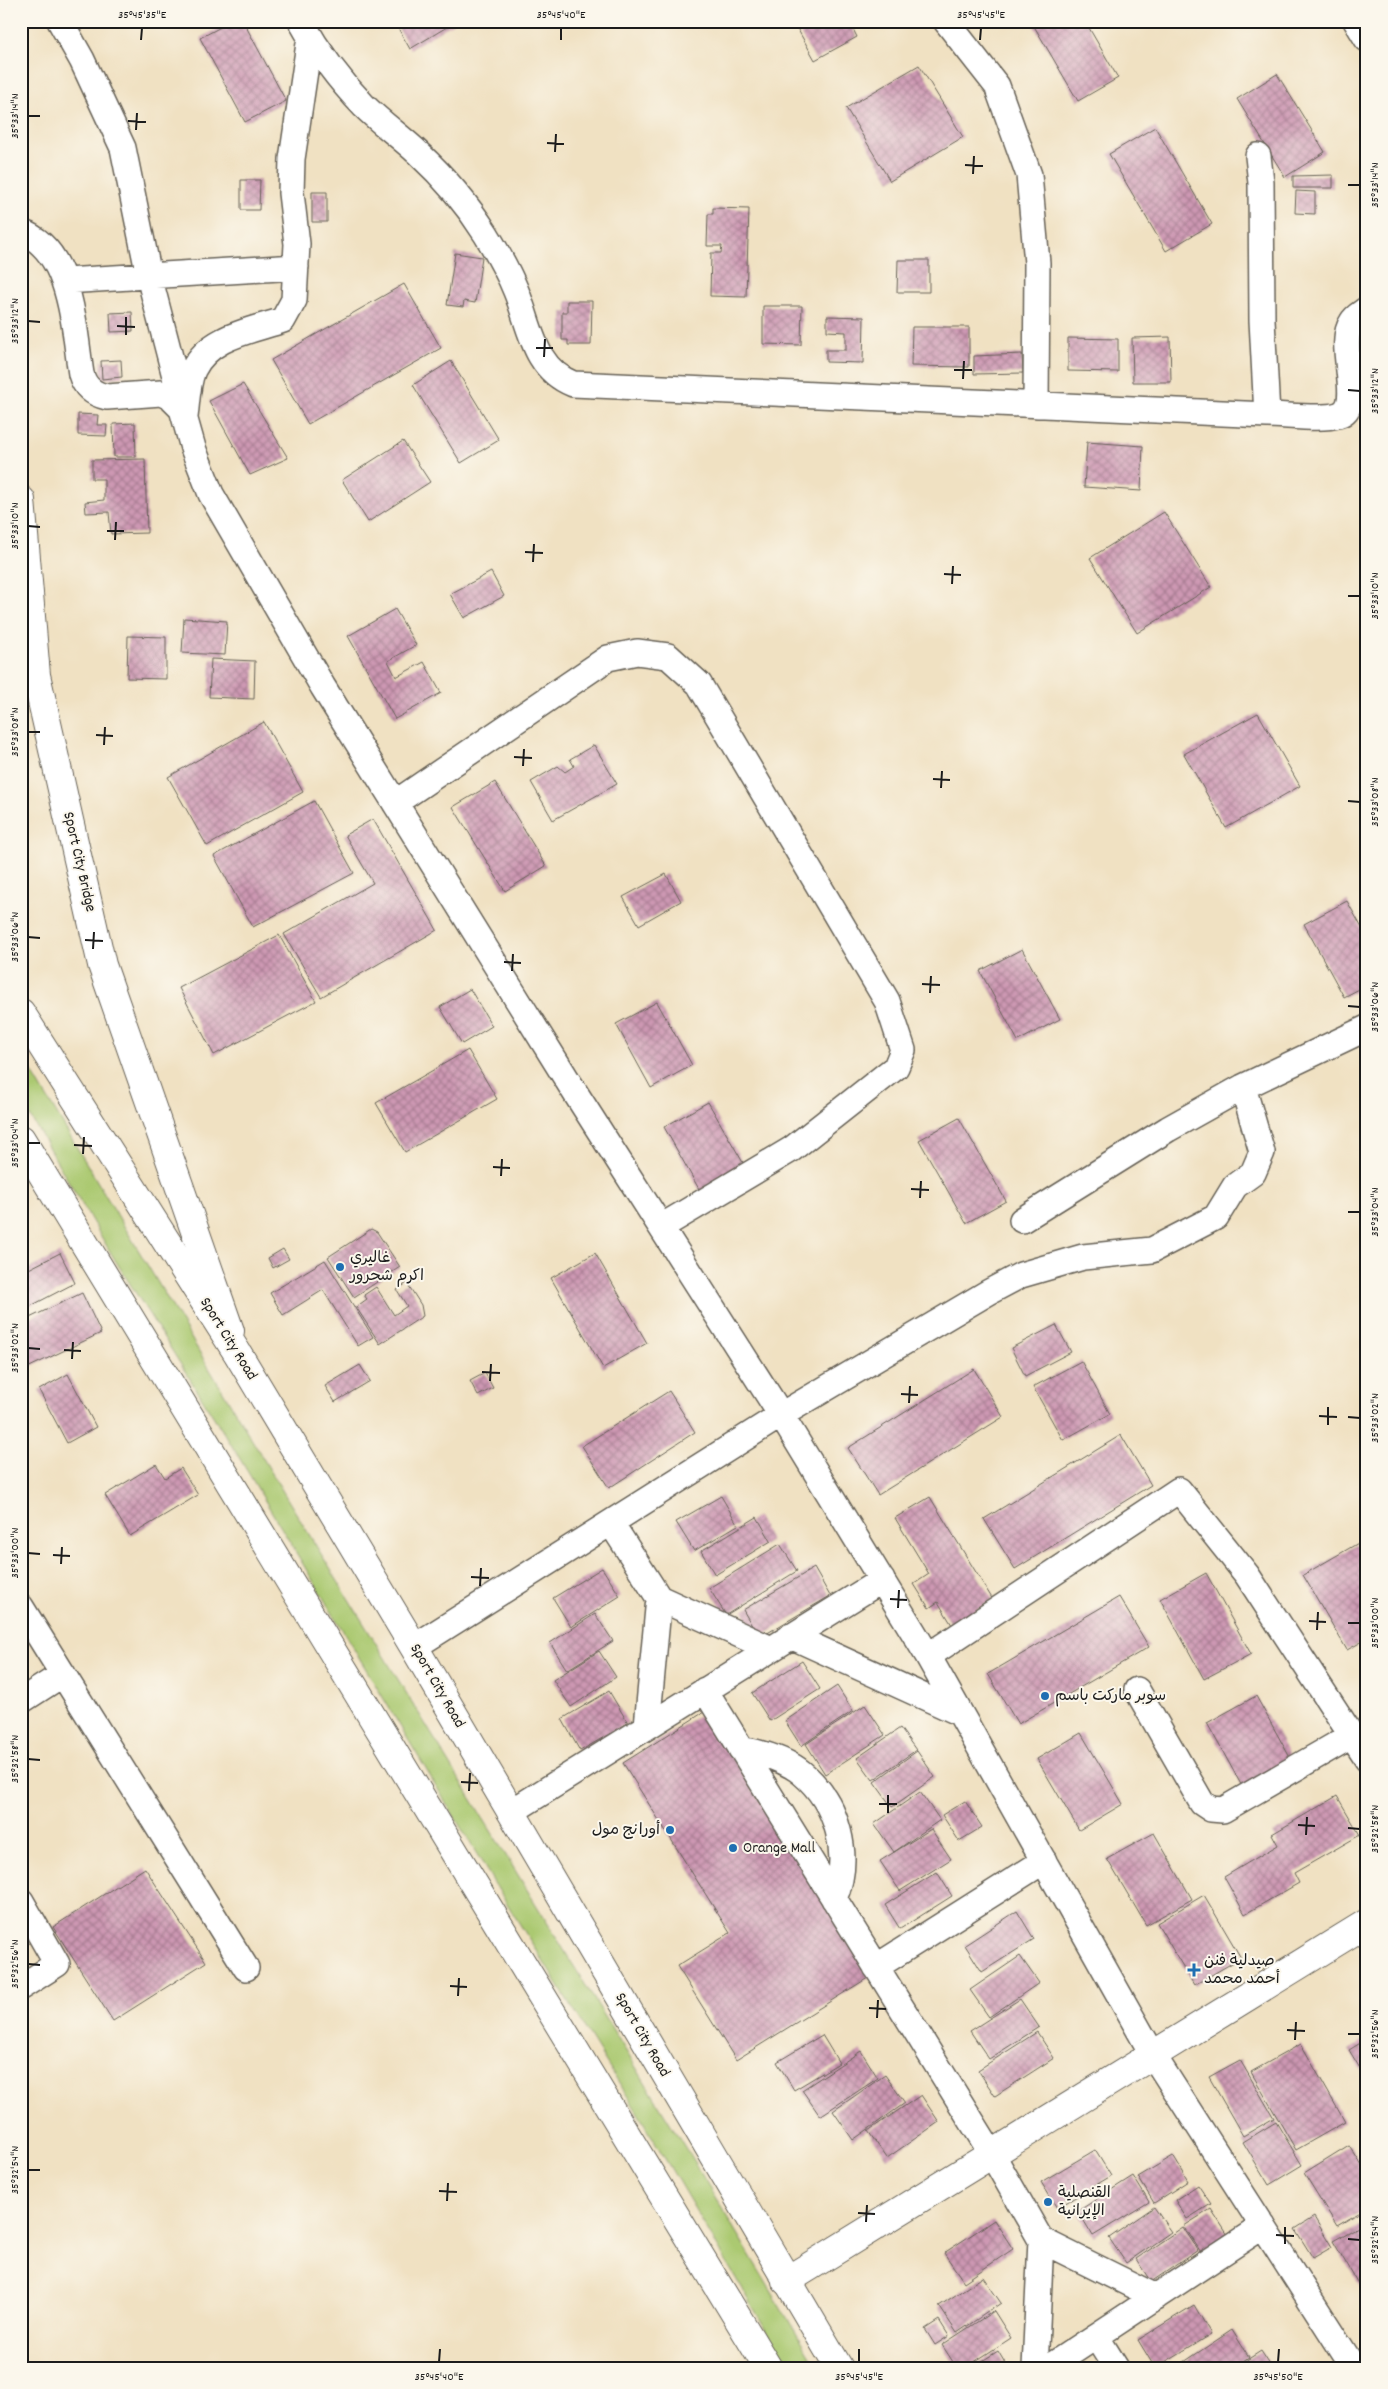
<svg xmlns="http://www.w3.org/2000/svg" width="1388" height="2389" font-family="Dekko,'Playpen Sans Arabic',sans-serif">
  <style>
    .green { fill: #abc971; stroke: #647246 }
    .building { fill: url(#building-cross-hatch) }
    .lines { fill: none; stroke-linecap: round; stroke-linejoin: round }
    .street-casing { stroke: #666156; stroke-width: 28 }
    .secondary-casing { stroke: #666156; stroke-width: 30 }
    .primary-casing { stroke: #666156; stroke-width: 30 }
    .street { stroke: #fff; stroke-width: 25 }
    .secondary { stroke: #fff; stroke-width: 28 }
    .primary { stroke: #fff; stroke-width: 28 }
    .ticks { fill: none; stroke: #1c1c1c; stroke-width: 2 }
    .poi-dot { fill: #1f6fb2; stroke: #fbf7ec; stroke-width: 2 }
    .labels { text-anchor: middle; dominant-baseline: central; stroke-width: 4; stroke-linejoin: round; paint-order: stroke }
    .street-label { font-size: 16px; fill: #1c1c1c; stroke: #fbf7ec }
    .poi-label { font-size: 16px; fill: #1c1c1c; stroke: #fbf7ec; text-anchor: start }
    .neatline { fill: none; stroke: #1c1c1c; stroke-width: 2 }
    .ticks-label { font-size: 12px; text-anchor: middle; fill: #1c1c1c }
  </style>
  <defs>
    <pattern id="building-cross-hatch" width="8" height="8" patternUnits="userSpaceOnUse" patternTransform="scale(1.25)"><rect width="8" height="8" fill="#cd98b3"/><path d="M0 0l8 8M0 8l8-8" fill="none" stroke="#a67b91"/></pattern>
  </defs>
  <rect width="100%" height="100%" fill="#fbf7ec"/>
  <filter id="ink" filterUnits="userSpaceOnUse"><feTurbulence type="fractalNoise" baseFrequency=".02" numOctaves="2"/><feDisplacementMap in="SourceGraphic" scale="10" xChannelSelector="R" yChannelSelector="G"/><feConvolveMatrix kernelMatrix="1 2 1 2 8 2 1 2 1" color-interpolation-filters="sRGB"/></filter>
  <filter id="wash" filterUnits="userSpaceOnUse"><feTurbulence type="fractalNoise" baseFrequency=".0096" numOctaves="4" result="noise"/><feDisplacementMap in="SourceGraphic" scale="20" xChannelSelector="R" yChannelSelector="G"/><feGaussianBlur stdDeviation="1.12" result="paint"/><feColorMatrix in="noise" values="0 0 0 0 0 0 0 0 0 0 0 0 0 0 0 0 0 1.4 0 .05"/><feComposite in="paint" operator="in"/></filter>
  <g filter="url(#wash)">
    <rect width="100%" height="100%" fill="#f0e1c2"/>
    <!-- green -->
    <path class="green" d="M 21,1054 L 288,1500 L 702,2175 L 817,2368 L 789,2368 L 638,2113 L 496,1886 L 237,1454 L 115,1260 L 21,1101 Z"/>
    <g id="blocks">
      <!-- building -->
      <path class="building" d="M 232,21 L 243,21 L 286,101 L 245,122 L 200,38 Z
        M 394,21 L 457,21 L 410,49 Z
        M 793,21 L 849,21 L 857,37 L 815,60 Z
        M 1031,21 L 1085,21 L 1118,78 L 1078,101 Z
        M 919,65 L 963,137 L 890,181 L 846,108 Z
        M 1277,74 L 1325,152 L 1285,177 L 1237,99 Z
        M 1155,127 L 1212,224 L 1166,251 L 1109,154 Z
        M 1333,175 L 1333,188 L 1293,188 L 1293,176 Z
        M 241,180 L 260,180 L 259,210 L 241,210 Z
        M 1296,191 L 1315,192 L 1315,214 L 1295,213 Z
        M 312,192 L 327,192 L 327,222 L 312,222 Z
        M 713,208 L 749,209 L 746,297 L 710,296 L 711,253 L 721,253 L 722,246 L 707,246 L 708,214 L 713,214 Z
        M 455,253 L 482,257 L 475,303 L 464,301 L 463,307 L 447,305 Z
        M 898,260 L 929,260 L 929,292 L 897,292 Z
        M 404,284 L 441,348 L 308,424 L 271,360 Z
        M 567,301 L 592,301 L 591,345 L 568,345 L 568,340 L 562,340 L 562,312 L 567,312 Z
        M 763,306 L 802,306 L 801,345 L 763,344 Z
        M 132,312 L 133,331 L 111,332 L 110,313 Z
        M 827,316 L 864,317 L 863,363 L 826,362 L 826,350 L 846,350 L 846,332 L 827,331 Z
        M 912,327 L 969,327 L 969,367 L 911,366 Z
        M 1170,337 L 1171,382 L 1133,382 L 1132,338 Z
        M 1068,338 L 1118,339 L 1118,372 L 1068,371 Z
        M 1022,354 L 1023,373 L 974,374 L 974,356 Z
        M 121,360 L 122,377 L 102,379 L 101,361 Z
        M 451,361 L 499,440 L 461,463 L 413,385 Z
        M 243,384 L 288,458 L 250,475 L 209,401 Z
        M 78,414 L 98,415 L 97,425 L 107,425 L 106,436 L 78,435 Z
        M 135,423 L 136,457 L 114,457 L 113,424 Z
        M 403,441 L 430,482 L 368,522 L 342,480 Z
        M 1087,442 L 1143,446 L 1141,491 L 1084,487 Z
        M 145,459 L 147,533 L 111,534 L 109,512 L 86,513 L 85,502 L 104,500 L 104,479 L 92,479 L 92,460 Z
        M 1164,512 L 1211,587 L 1137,633 L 1090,558 Z
        M 491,572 L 504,596 L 464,618 L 450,594 Z
        M 395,609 L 416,645 L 388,661 L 396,677 L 424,662 L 441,693 L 395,719 L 348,636 Z
        M 184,618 L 227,621 L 225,655 L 182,653 Z
        M 128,636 L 166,637 L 166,679 L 127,678 Z
        M 211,659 L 255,661 L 254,699 L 209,697 Z
        M 1258,713 L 1300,786 L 1226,828 L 1184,754 Z
        M 264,722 L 303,792 L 207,846 L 168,777 Z
        M 594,745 L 617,784 L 553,820 L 531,782 L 558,766 L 565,772 L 574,766 L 570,759 Z
        M 495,782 L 546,866 L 505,891 L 453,807 Z
        M 314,801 L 354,873 L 253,927 L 214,856 Z
        M 373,819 L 437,930 L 321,997 L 284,934 L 373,883 L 345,835 Z
        M 666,874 L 681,901 L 639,925 L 623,897 Z
        M 1347,901 L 1367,937 L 1367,985 L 1344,997 L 1304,924 Z
        M 279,935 L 316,1001 L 214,1055 L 179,988 Z
        M 1022,949 L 1060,1019 L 1018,1041 L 980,971 Z
        M 470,989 L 492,1026 L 462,1044 L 440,1007 Z
        M 657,1002 L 692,1065 L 651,1088 L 616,1024 Z
        M 468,1050 L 497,1099 L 405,1152 L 376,1103 Z
        M 708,1102 L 749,1173 L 704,1198 L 664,1127 Z
        M 959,1118 L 1006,1201 L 966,1223 L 919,1140 Z
        M 371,1229 L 377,1232 L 400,1267 L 354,1297 L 328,1257 Z
        M 283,1249 L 289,1259 L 273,1268 L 268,1258 Z
        M 60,1253 L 75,1283 L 21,1311 L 21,1273 Z
        M 595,1253 L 647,1343 L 603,1368 L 551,1278 Z
        M 325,1260 L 373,1337 L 358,1346 L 323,1290 L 283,1315 L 270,1293 Z
        M 407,1283 L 421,1305 L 423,1316 L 380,1344 L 356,1307 L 367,1299 L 364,1295 L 376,1287 L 394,1315 L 407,1306 L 397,1290 Z
        M 82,1293 L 101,1333 L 21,1371 L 21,1322 Z
        M 1056,1325 L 1071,1352 L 1025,1376 L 1011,1348 Z
        M 1081,1361 L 1110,1414 L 1063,1440 L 1033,1387 Z
        M 360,1365 L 370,1381 L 335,1402 L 325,1386 Z
        M 974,1369 L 1003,1417 L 878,1495 L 848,1448 Z
        M 485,1373 L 493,1388 L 478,1396 L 470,1381 Z
        M 68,1374 L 96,1427 L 67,1443 L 39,1390 Z
        M 669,1391 L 695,1432 L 609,1488 L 582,1446 Z
        M 1121,1435 L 1151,1485 L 1015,1569 L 984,1519 Z
        M 156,1464 L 165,1478 L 181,1468 L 198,1495 L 130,1536 L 105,1495 Z
        M 721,1496 L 738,1525 L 694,1551 L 676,1522 Z
        M 930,1497 L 993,1600 L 952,1625 L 938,1602 L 929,1608 L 914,1584 L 929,1574 L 895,1518 Z
        M 757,1517 L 771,1541 L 715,1575 L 701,1551 Z
        M 1367,1538 L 1367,1639 L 1347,1650 L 1303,1575 Z
        M 780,1544 L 797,1571 L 726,1615 L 709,1588 Z
        M 602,1568 L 620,1596 L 571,1627 L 553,1598 Z
        M 814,1568 L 830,1596 L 759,1638 L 743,1610 Z
        M 1206,1573 L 1251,1654 L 1204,1679 L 1160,1599 Z
        M 1119,1597 L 1149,1647 L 1018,1724 L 988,1674 Z
        M 595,1614 L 613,1641 L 567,1670 L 550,1643 Z
        M 599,1651 L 616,1677 L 571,1707 L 553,1680 Z
        M 802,1661 L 820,1689 L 770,1721 L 752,1693 Z
        M 837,1686 L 853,1711 L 801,1746 L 785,1721 Z
        M 609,1691 L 628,1723 L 580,1751 L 562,1719 Z
        M 1256,1696 L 1293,1763 L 1244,1790 L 1207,1723 Z
        M 865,1705 L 885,1735 L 825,1774 L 806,1744 Z
        M 704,1712 L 871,1976 L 736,2060 L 677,1966 L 730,1933 L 623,1763 Z
        M 900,1728 L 916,1750 L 873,1780 L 857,1758 Z
        M 1081,1733 L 1123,1804 L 1079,1830 L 1037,1759 Z
        M 917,1751 L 935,1777 L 892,1807 L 874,1782 Z
        M 920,1792 L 940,1820 L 894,1852 L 874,1824 Z
        M 1337,1796 L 1360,1835 L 1294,1873 L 1299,1883 L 1245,1914 L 1224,1877 L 1278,1845 L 1272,1834 Z
        M 965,1801 L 982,1827 L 959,1841 L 942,1815 Z
        M 931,1829 L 951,1859 L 900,1891 L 880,1861 Z
        M 1154,1833 L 1192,1899 L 1146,1925 L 1107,1859 Z
        M 145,1868 L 206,1962 L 113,2021 L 53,1927 Z
        M 937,1872 L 952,1896 L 900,1929 L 885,1905 Z
        M 1204,1895 L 1241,1958 L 1194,1985 L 1157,1923 Z
        M 1017,1911 L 1034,1939 L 982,1972 L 965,1945 Z
        M 1020,1956 L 1039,1983 L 989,2017 L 970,1990 Z
        M 1020,1999 L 1039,2027 L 989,2059 L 970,2031 Z
        M 1037,2032 L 1054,2058 L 995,2096 L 978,2070 Z
        M 822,2035 L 839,2063 L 794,2090 L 777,2062 Z
        M 1367,2039 L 1367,2080 L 1349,2050 Z
        M 1301,2044 L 1345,2122 L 1296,2150 L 1251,2072 Z
        M 861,2051 L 878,2078 L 820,2116 L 802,2090 Z
        M 1240,2060 L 1274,2118 L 1243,2136 L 1209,2077 Z
        M 885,2075 L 905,2103 L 853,2140 L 833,2111 Z
        M 921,2095 L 939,2122 L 887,2158 L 868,2131 Z
        M 1276,2122 L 1302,2165 L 1269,2185 L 1243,2142 Z
        M 1349,2145 L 1367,2174 L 1367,2208 L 1337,2226 L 1304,2173 Z
        M 1095,2150 L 1111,2176 L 1057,2208 L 1041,2182 Z
        M 1173,2156 L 1188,2181 L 1154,2203 L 1138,2177 Z
        M 1133,2176 L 1149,2202 L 1093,2236 L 1078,2211 Z
        M 1198,2185 L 1211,2204 L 1187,2219 L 1175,2200 Z
        M 1154,2207 L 1171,2232 L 1126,2263 L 1109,2238 Z
        M 1211,2209 L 1233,2243 L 1206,2260 L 1184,2226 Z
        M 1314,2217 L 1332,2247 L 1313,2258 L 1295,2229 Z
        M 994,2220 L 1013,2249 L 964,2282 L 944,2253 Z
        M 1367,2222 L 1367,2299 L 1333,2241 Z
        M 1183,2227 L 1198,2250 L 1151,2282 L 1136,2259 Z
        M 983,2277 L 1001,2303 L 957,2333 L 939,2306 Z
        M 1194,2305 L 1211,2334 L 1155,2368 L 1138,2340 Z
        M 994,2311 L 1011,2338 L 965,2368 L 957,2368 L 942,2345 Z
        M 939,2320 L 949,2336 L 935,2345 L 925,2329 Z
        M 1232,2330 L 1249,2357 L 1232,2368 L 1175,2368 Z
        M 998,2351 L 1008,2368 L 971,2368 Z
        M 1261,2351 L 1272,2368 L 1234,2368 Z"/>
    </g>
  </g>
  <g filter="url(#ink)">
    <use href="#blocks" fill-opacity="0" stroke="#666156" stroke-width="1"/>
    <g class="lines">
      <defs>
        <path id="street" d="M 60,21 L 82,60 L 123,148 L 149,276 L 183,407
          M 301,21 C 318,52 340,81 364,106 C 381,123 401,137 418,153 C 444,177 467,204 486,234 C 497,252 508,271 516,291 C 531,327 533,368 573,384 L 1267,415 C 1285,415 1322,420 1338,415 C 1367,407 1335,346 1352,322 C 1355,316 1362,313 1367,309
          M 946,21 L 997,86 L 1029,175 L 1037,263 L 1036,405
          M 1356,21 L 1367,39
          M 1258,156 L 1261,183 L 1262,320 L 1267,415
          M 21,232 C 72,249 74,330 81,374 C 85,388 93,394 107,397 L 161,393 L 170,397 L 182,409 L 193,448 L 211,494 L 323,687 L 576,1094 L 781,1415 L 928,1656 L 1153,2055 L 1354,2368
          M 65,281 L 296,267
          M 185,417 C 187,402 187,384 193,370 C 209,336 251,331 283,320 L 294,300 L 297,244 L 291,193 L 292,159 L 310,37
          M 395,803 L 608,658 L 637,652 L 668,656 L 699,684 L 887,1001 L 903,1050 L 896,1067 L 792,1149 L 661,1227
          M 1022,1220 L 1168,1129 L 1243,1087 L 1367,1028
          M 611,1523 L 659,1598 L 771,1649
          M 21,1607 L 246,1968
          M 791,1636 L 960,1713
          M 414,1647 L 781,1415 L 989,1292 L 1021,1275 L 1083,1257 L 1152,1250 L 1216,1217 L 1235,1186 L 1253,1173 L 1262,1152 L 1243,1087
          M 928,1656 L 1179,1490 L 1247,1575 L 1367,1759
          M 705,1690 L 992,2154 L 1041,2240 L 1035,2368
          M 1137,1690 L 1202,1803 L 1211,1809 L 1223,1810 L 1351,1736
          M 21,1701 L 63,1674
          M 647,1726 L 659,1598
          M 741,1749 C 763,1753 785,1759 802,1773 C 838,1803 852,1856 834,1899
          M 511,1812 L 882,1580
          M 21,1901 L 57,1964 L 21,1987
          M 876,1967 L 1044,1861
          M 1041,2240 L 1156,2297
          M 1096,2336 L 1116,2368
          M 1048,2368 L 1263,2226"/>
        <path id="secondary" d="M 21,500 L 36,675 L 102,965 L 230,1331
          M 786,2281 L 1367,1923"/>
        <path id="primary" d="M 21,1013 L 238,1354 L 414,1647 L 839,2368
          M 21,1139 L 768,2368"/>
      </defs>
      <!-- street casing -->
      <use href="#street" class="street-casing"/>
      <!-- secondary casing -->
      <use href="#secondary" class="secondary-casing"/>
      <!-- primary casing -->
      <use href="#primary" class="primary-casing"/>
      <!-- street -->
      <use href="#street" class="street"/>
      <!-- secondary -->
      <use href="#secondary" class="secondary"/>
      <!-- primary -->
      <use href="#primary" class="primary"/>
    </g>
  </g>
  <!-- ticks -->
  <path class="ticks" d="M 141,40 L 142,28M 561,40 L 561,28M 980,40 L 981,28M 28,116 L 40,116M 128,121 L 146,122M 136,130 L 137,113M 547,143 L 564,144M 555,152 L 556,134M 965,165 L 983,166M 973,174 L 974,156M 1348,185 L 1360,185M 28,321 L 40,322M 117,326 L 135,327M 126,335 L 126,317M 536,348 L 553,348M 544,357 L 545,339M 954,370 L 972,370M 963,379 L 964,361M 1348,390 L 1360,391M 28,526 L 40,527M 107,531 L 124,531M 115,540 L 116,522M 525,552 L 543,553M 533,562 L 534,544M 944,574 L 961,575M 952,584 L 953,566M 1348,596 L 1360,596M 28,732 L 40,732M 96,735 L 113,736M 104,745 L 105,727M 514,757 L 532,758M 523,766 L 524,749M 933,779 L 950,780M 941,788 L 942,771M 1348,801 L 1360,802M 28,937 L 40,938M 85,940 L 103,941M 93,949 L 94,932M 504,962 L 521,963M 512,971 L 513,954M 922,984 L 940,985M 930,993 L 931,976M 1348,1006 L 1360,1007M 28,1143 L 40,1143M 74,1145 L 92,1146M 83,1154 L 84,1137M 493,1167 L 510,1168M 501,1176 L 502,1159M 911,1189 L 929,1190M 920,1198 L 921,1181M 1348,1212 L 1360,1212M 28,1348 L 40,1349M 64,1350 L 81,1351M 72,1359 L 73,1342M 482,1372 L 500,1373M 490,1381 L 491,1364M 901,1394 L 918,1395M 909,1403 L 910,1386M 1319,1416 L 1337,1417M 1348,1417 L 1360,1418M 1328,1425 L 1328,1407M 28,1553 L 40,1554M 53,1555 L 70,1556M 61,1564 L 62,1547M 471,1577 L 489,1578M 480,1586 L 481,1568M 890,1599 L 907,1600M 898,1608 L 899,1590M 1309,1621 L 1326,1622M 1348,1623 L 1360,1623M 1317,1630 L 1318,1612M 28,1759 L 40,1760M 461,1782 L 478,1783M 469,1791 L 470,1773M 879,1804 L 897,1804M 888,1813 L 888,1795M 1298,1825 L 1315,1826M 1348,1828 L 1360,1829M 1306,1835 L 1307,1817M 28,1964 L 40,1965M 450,1986 L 467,1987M 458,1996 L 459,1978M 869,2008 L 886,2009M 877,2018 L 878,2000M 1287,2030 L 1305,2031M 1348,2034 L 1360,2034M 1295,2040 L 1296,2022M 28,2170 L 40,2170M 439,2191 L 457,2192M 447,2201 L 448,2183M 858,2213 L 875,2214M 866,2222 L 867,2205M 1276,2235 L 1294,2236M 1348,2239 L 1360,2240M 1285,2244 L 1285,2227M 439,2362 L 440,2349M 859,2362 L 859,2349M 1278,2362 L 1279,2349"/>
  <!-- markers -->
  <g class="poi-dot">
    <circle cx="340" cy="1267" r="5"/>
    <circle cx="1045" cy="1696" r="5"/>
    <circle cx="670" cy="1830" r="5"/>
    <circle cx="733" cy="1848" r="5"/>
    <path d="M1191.5 1962.5h5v5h5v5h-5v5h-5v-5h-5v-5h5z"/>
    <circle cx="1048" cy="2202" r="5"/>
  </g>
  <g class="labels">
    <!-- street labels -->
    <g class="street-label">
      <text transform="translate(79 862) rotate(77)">Sport City Bridge</text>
      <text transform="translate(228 1339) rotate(58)">Sport City Road</text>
      <text transform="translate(437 1686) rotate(60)">Sport City Road</text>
      <text transform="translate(642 2035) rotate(60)">Sport City Road</text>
    </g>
    <!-- poi labels -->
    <g class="poi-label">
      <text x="350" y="1258">غاليري<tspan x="350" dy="18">اكرم شحرور</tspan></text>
      <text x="1055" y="1696">سوبر ماركت باسم</text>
      <text x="660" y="1830" text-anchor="end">أورانج مول</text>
      <text x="743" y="1848">Orange Mall</text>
      <text x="1204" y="1961">صيدلية فنن<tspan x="1204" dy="18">أحمد محمد</tspan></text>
      <text x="1058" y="2193">القنصلية<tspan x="1058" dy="18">الإيرانية</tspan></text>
    </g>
  </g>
  <!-- margin -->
  <rect width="1388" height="2389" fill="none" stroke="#fbf7ec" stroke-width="55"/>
  <rect x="28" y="28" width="1332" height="2334" class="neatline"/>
  <g class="ticks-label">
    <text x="142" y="18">35°45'35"E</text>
    <text x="561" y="18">35°45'40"E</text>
    <text x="981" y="18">35°45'45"E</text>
    <text transform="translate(14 116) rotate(-90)" y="4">35°33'14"N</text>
    <text transform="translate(1374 185) rotate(-90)" y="4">35°33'14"N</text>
    <text transform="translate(14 321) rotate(-90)" y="4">35°33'12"N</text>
    <text transform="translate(1374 391) rotate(-90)" y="4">35°33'12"N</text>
    <text transform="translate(14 526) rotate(-90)" y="4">35°33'10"N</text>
    <text transform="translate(1374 596) rotate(-90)" y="4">35°33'10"N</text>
    <text transform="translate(14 732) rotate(-90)" y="4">35°33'08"N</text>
    <text transform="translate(1374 802) rotate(-90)" y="4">35°33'08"N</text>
    <text transform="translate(14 937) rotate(-90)" y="4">35°33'06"N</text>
    <text transform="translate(1374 1007) rotate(-90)" y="4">35°33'06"N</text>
    <text transform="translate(14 1143) rotate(-90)" y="4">35°33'04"N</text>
    <text transform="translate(1374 1212) rotate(-90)" y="4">35°33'04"N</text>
    <text transform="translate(14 1348) rotate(-90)" y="4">35°33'02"N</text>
    <text transform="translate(1374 1418) rotate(-90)" y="4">35°33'02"N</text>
    <text transform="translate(14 1553) rotate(-90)" y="4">35°33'00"N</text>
    <text transform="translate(1374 1623) rotate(-90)" y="4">35°33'00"N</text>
    <text transform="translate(14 1759) rotate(-90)" y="4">35°32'58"N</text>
    <text transform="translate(1374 1829) rotate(-90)" y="4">35°32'58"N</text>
    <text transform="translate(14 1964) rotate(-90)" y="4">35°32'56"N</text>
    <text transform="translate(1374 2034) rotate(-90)" y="4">35°32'56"N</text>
    <text transform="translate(14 2170) rotate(-90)" y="4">35°32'54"N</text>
    <text transform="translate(1374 2240) rotate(-90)" y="4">35°32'54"N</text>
    <text x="439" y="2380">35°45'40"E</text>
    <text x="859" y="2380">35°45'45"E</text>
    <text x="1278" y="2380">35°45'50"E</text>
  </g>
</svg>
